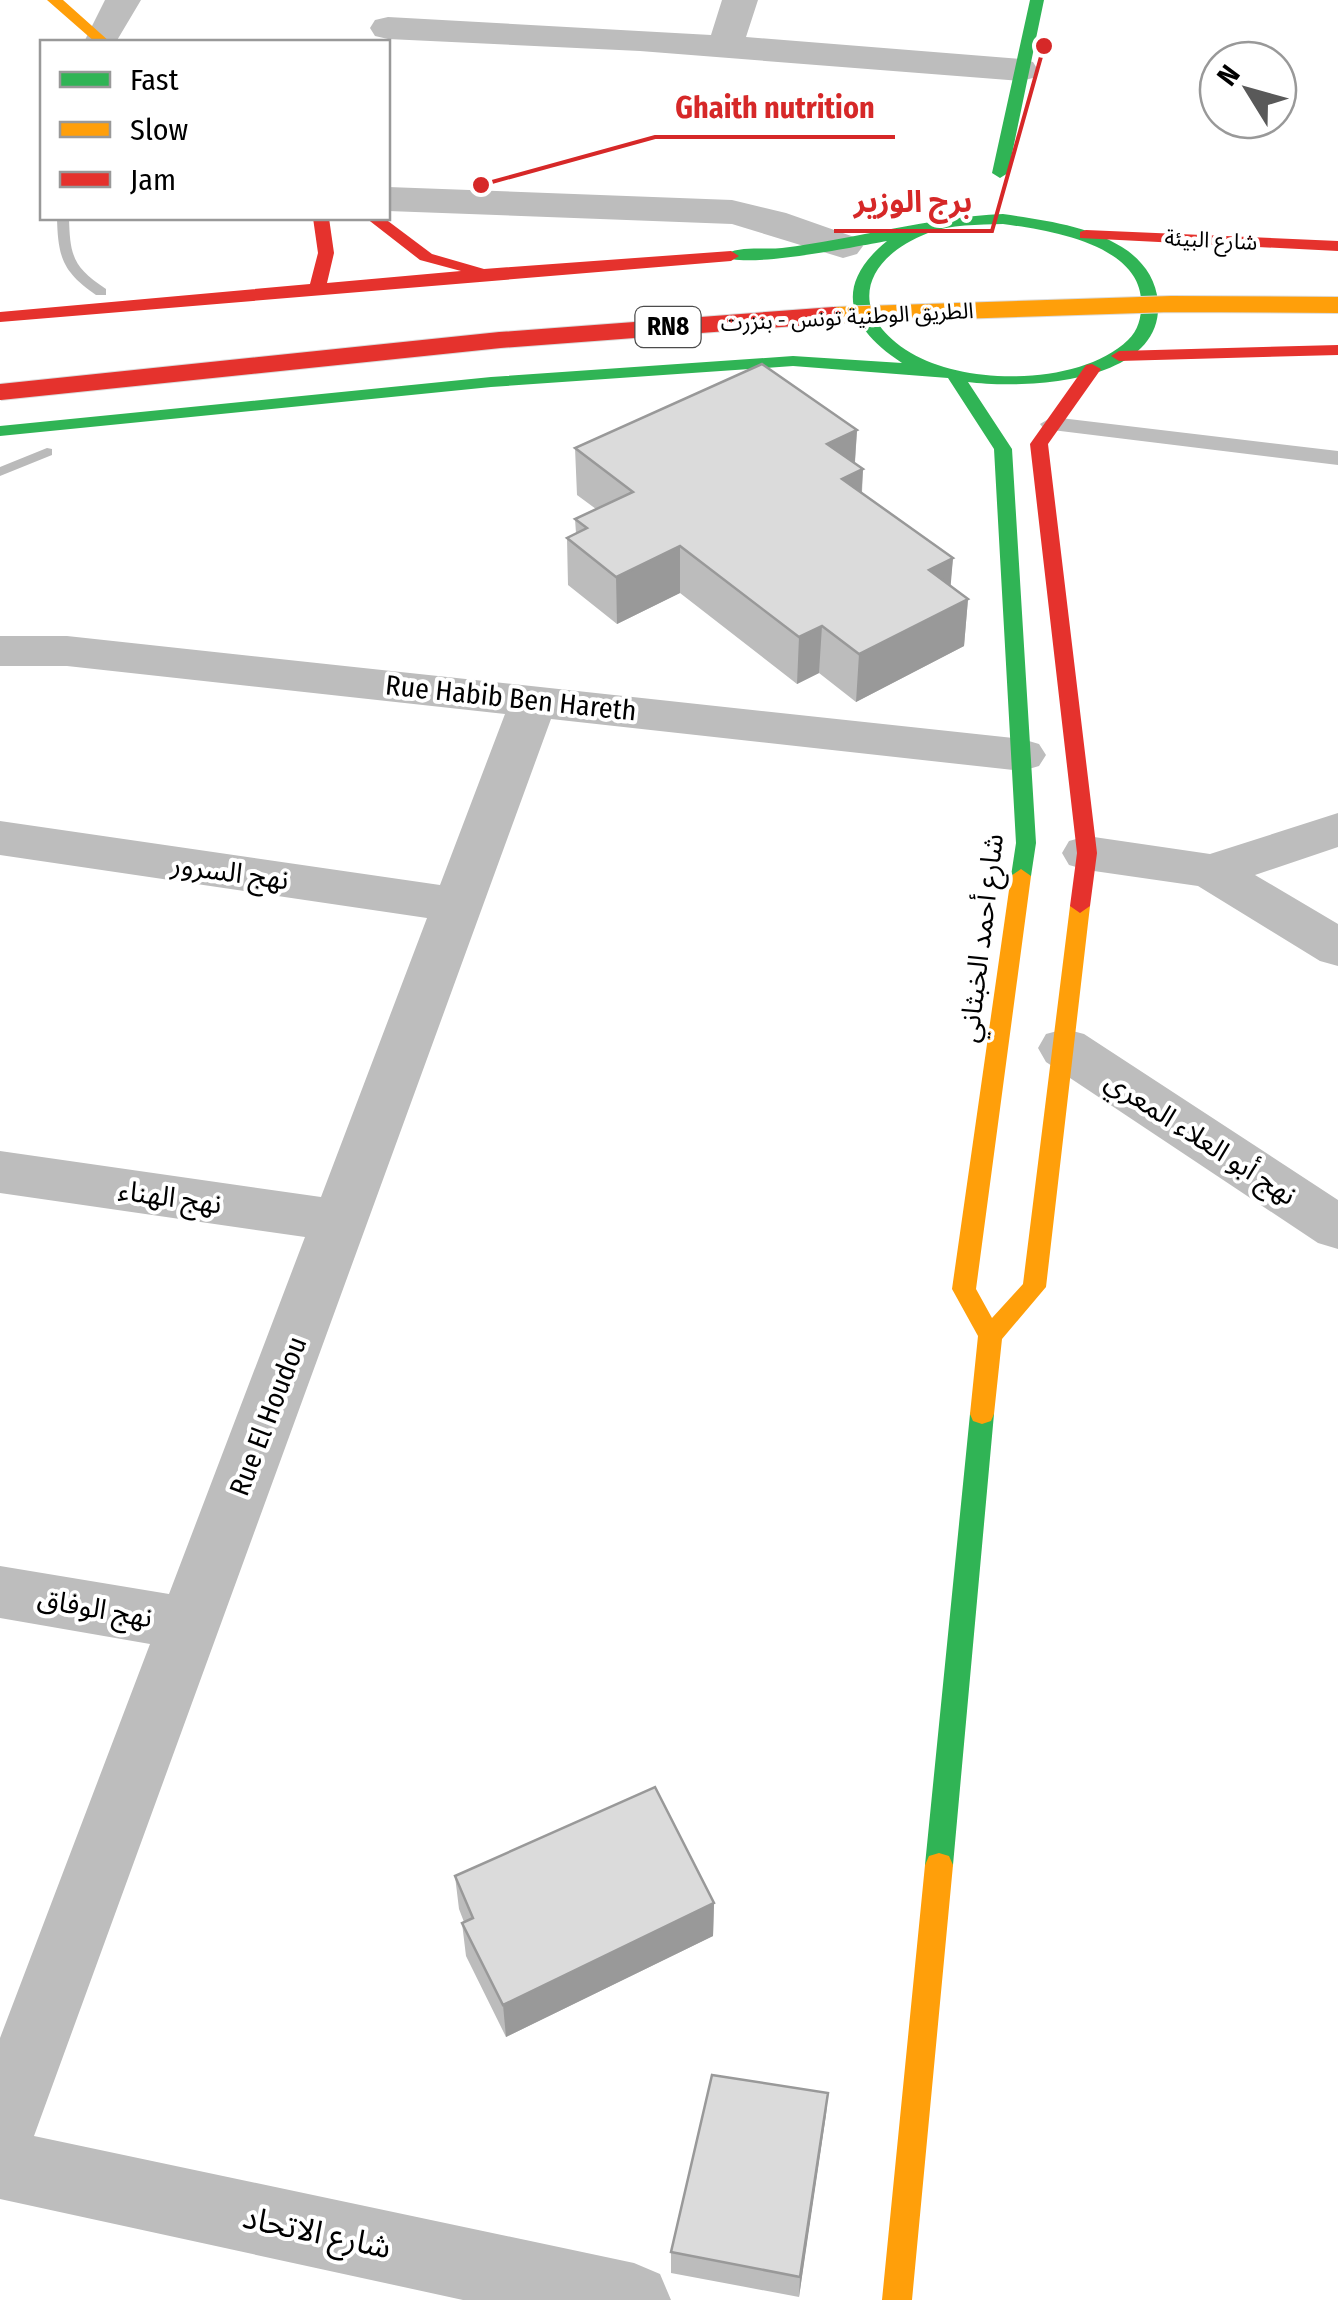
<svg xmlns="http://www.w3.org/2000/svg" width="1338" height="2300" font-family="'Fira Sans Condensed','Noto Sans Arabic',sans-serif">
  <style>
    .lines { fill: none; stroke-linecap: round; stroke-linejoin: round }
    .stream { fill: #bababa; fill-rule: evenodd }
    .lane { fill: #bdbdbd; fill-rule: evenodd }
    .street { fill: #bdbdbd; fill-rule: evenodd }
    .fast { fill: #30b455; fill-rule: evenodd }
    .slow { fill: #ff9f0a; fill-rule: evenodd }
    .jam { fill: #e5322d; fill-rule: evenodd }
    .slow-bridge-casing { stroke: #dbdbdb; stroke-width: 18; stroke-linecap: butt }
    .jam-bridge-casing { stroke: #dbdbdb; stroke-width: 18; stroke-linecap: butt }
    .slow-bridge { stroke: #ff9f0a; stroke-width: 16 }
    .jam-bridge { stroke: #e5322d; stroke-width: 16 }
    .wall { fill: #bcbcbc }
    .shaded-wall { fill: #999 }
    .building { fill: #dbdbdb; stroke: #999; stroke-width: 2.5 }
    .labels { text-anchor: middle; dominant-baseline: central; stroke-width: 8; stroke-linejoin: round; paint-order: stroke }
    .far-street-label { font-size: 22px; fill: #000; stroke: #fff }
    .shield { fill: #fff; stroke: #4c4c4c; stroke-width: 2.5 }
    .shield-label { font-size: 25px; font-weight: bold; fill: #000 }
    .street-label { font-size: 28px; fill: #000; stroke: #fff }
    .near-street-label { font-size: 32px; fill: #000; stroke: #fff }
    .leader { fill: none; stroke: #d62828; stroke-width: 4 }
    .callout-dot { fill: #d62828; stroke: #fff; stroke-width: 4 }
    .callout-label { font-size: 30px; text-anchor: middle; font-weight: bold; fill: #d62828; stroke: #fff; stroke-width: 8; stroke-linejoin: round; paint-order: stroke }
  </style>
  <rect width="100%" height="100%" fill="#fff"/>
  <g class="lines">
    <!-- stream -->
    <path class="stream" d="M 57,218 L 69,218 C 70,256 73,267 106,289 L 106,295 L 96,295 C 63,272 58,258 57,218 Z
      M 47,448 L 52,449 L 52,455 L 0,476 L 0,467 Z"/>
    <!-- lane -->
    <path class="lane" d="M 1052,417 L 1338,451 L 1338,465 L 1044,429 L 1040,424 Z"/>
    <!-- street -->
    <path class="street" d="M 105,0 L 141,0 L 116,42 L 84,42 Z
      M 722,0 L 758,0 L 746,37 L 1020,59 L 1033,62 L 1038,70 L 1033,78 L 1020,81 L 640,51 L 388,39 L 375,36 L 370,28 L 375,20 L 388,17 L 711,35 Z
      M 388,187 L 732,200 L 786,213 L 857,238 L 863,246 L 857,254 L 843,258 L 732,224 L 388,211 Z
      M 0,636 L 67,636 L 1022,739 L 1039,744 L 1046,755 L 1039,766 L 1022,771 L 551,719 L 34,2136 L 634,2263 L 660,2274 L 671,2300 L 463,2300 L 0,2199 L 0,2038 L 150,1644 L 0,1618 L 0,1566 L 169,1594 L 305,1237 L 0,1193 L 0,1151 L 321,1197 L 427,918 L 0,855 L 0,821 L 440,885 L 505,714 L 67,666 L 0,666 Z
      M 1338,813 L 1338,847 L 1255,875 L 1338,924 L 1338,966 L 1320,961 L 1198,886 L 1087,870 L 1069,865 L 1062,853 L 1069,841 L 1087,836 L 1210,854 Z
      M 1065,1029 L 1084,1034 L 1338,1200 L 1338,1249 L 1318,1243 L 1046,1062 L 1038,1048 L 1046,1034 Z"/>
    <!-- fast -->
    <path class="fast" d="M 1030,0 L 1044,0 L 1008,173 L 1000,178 L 992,173 Z
      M 1003,214 C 1044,220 1093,226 1128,251 C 1145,264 1156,280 1158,302 C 1164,385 1022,389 968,382 L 1012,449 L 1036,843 L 1031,876 L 1021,883 L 1011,876 L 1016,843 L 994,449 L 948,378 L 793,366 L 491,387 L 0,436 L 0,426 L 491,377 L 793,356 L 902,363 C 848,328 832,286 887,241 C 858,246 742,270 723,256 C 737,245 764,250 782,248 C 856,239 929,217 1003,214 ZM 1003,224 C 1046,230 1136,243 1141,298 C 1142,313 1140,329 1128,340 C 1080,386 966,386 911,353 C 846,314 861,259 928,233 C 951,224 978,225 1003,224 Z
      M 982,1404 L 991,1407 L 994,1414 L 953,1865 L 949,1874 L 939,1877 L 929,1874 L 925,1865 L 970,1414 L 973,1407 Z"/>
    <!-- slow -->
    <path class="slow" d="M 47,0 L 63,0 L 110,42 L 95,42 Z
      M 1021,869 L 1031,876 L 976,1289 L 992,1318 L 1023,1284 L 1070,906 L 1080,899 L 1090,906 L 1046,1287 L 1002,1339 L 994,1414 L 991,1421 L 982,1424 L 973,1421 L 970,1414 L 978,1336 L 952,1289 L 1011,876 Z
      M 939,1853 L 949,1856 L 953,1865 L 912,2300 L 882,2300 L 925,1865 L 929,1856 Z"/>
    <!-- jam -->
    <path class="jam" d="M 313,218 L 329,218 L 334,253 L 327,283 L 461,271 L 420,260 L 366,218 L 384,218 L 432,254 L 484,269 L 731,251 L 739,256 L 731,261 L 0,322 L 0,312 L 310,284 L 318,253 Z
      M 1086,230 L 1338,241 L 1338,251 L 1080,238 L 1080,232 Z
      M 1338,345 L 1338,355 L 1119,361 L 1111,356 L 1119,351 Z
      M 1092,364 L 1101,369 L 1048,444 L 1097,853 L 1090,906 L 1080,913 L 1070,906 L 1077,853 L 1030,444 L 1086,365 Z"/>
    <defs>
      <path id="slow-bridge" d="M 834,315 L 1171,304 L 1338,305"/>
      <path id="jam-bridge" d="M 0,392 L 500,340 L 834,315"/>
    </defs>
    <!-- slow-bridge casing -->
    <use href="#slow-bridge" class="slow-bridge-casing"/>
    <!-- jam-bridge casing -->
    <use href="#jam-bridge" class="jam-bridge-casing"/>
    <!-- slow-bridge -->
    <use href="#slow-bridge" class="slow-bridge"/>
    <!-- jam-bridge -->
    <use href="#jam-bridge" class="jam-bridge"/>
  </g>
  <!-- wall -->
  <path class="wall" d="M 857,430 L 855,463 L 863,469 L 862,493 L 953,558 L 950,586 L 968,599 L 964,646 L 856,702 L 819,673 L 797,684 L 680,593 L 617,624 L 568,585 L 567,538 L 576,533 L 575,519 L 596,509 L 577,495 L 575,448 Z
    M 455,1876 L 714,1903 L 713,1936 L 506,2037 L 466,1956 L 462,1923 L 464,1922 L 459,1909 Z
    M 828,2093 L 799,2297 L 671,2273 L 671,2252 Z"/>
  <!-- shaded-wall -->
  <path class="shaded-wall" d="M 857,430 L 854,473 L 863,469 L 860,516 L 827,444 Z
    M 680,546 L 680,593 L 617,624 L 616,577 Z
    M 953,558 L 949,605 L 929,570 Z
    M 968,599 L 964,646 L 856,702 L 859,654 Z
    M 822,626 L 819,673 L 797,684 L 799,637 Z
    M 714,1903 L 713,1936 L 506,2037 L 503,2005 Z
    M 828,2093 L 826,2115 L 799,2297 L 800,2277 Z"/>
  <!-- building -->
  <path class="building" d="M 762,364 L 857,430 L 827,444 L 863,469 L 842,479 L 953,558 L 929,570 L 968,599 L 859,654 L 822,626 L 799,637 L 680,546 L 616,577 L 567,538 L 587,528 L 575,519 L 633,492 L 575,448 Z
    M 655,1787 L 714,1903 L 503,2005 L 462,1923 L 473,1918 L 455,1876 Z
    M 712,2075 L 828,2093 L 800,2277 L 671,2252 Z"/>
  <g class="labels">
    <!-- far-street labels -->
    <g class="far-street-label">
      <text transform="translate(1211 240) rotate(3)">شارع البيئة</text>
      <text transform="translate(847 317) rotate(-3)">الطريق الوطنية تونس - بنزرت</text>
    </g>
    <!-- shield labels -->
    <rect class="shield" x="635.5" y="307" width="65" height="40" rx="8"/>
    <g class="shield-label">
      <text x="668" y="327">RN8</text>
    </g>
    <!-- street labels -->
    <g class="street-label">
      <text transform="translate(511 698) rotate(6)">Rue Habib Ben Hareth</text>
      <text transform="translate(230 872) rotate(8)">نهج السرور</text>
      <text transform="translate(981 938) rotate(-83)">شارع أحمد الخبثاني</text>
      <text transform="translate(1201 1138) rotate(33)">نهج أبو العلاء المعري</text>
      <text transform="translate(170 1197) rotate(8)">نهج الهناء</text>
      <text transform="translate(268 1416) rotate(-69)">Rue El Houdou</text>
      <text transform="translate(95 1608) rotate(10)">نهج الوفاق</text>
    </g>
    <!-- near-street labels -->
    <g class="near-street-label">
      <text transform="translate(317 2232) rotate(12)">شارع الاتحاد</text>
    </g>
  </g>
  <!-- callouts -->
  <path class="leader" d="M481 185L655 137H895M1044 46L992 231H834"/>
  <g class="callout-dot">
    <circle cx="481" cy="185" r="10"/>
    <circle cx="1044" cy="46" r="10"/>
  </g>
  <g class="callout-label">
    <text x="775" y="118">Ghaith nutrition</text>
    <text x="913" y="212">برج الوزير</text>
  </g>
  <!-- legend -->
  <rect x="40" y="40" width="350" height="180" fill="#ffffff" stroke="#999999" stroke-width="2.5"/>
  <rect x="60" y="72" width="50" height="15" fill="#30b455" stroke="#999999" stroke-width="2.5"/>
  <text x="130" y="90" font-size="30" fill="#000000">Fast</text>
  <rect x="60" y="122" width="50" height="15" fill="#ff9f0a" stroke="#999999" stroke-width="2.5"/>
  <text x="130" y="140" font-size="30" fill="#000000">Slow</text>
  <rect x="60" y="172" width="50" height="15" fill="#e5322d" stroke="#999999" stroke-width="2.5"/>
  <text x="130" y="190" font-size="30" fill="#000000">Jam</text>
  <!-- north arrow -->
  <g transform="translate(1248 90) rotate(307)"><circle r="48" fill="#ffffff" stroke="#999999" stroke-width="2.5"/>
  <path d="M0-8L18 38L0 25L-18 38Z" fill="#595959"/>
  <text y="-15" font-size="28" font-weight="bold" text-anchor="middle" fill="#000000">N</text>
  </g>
</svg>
